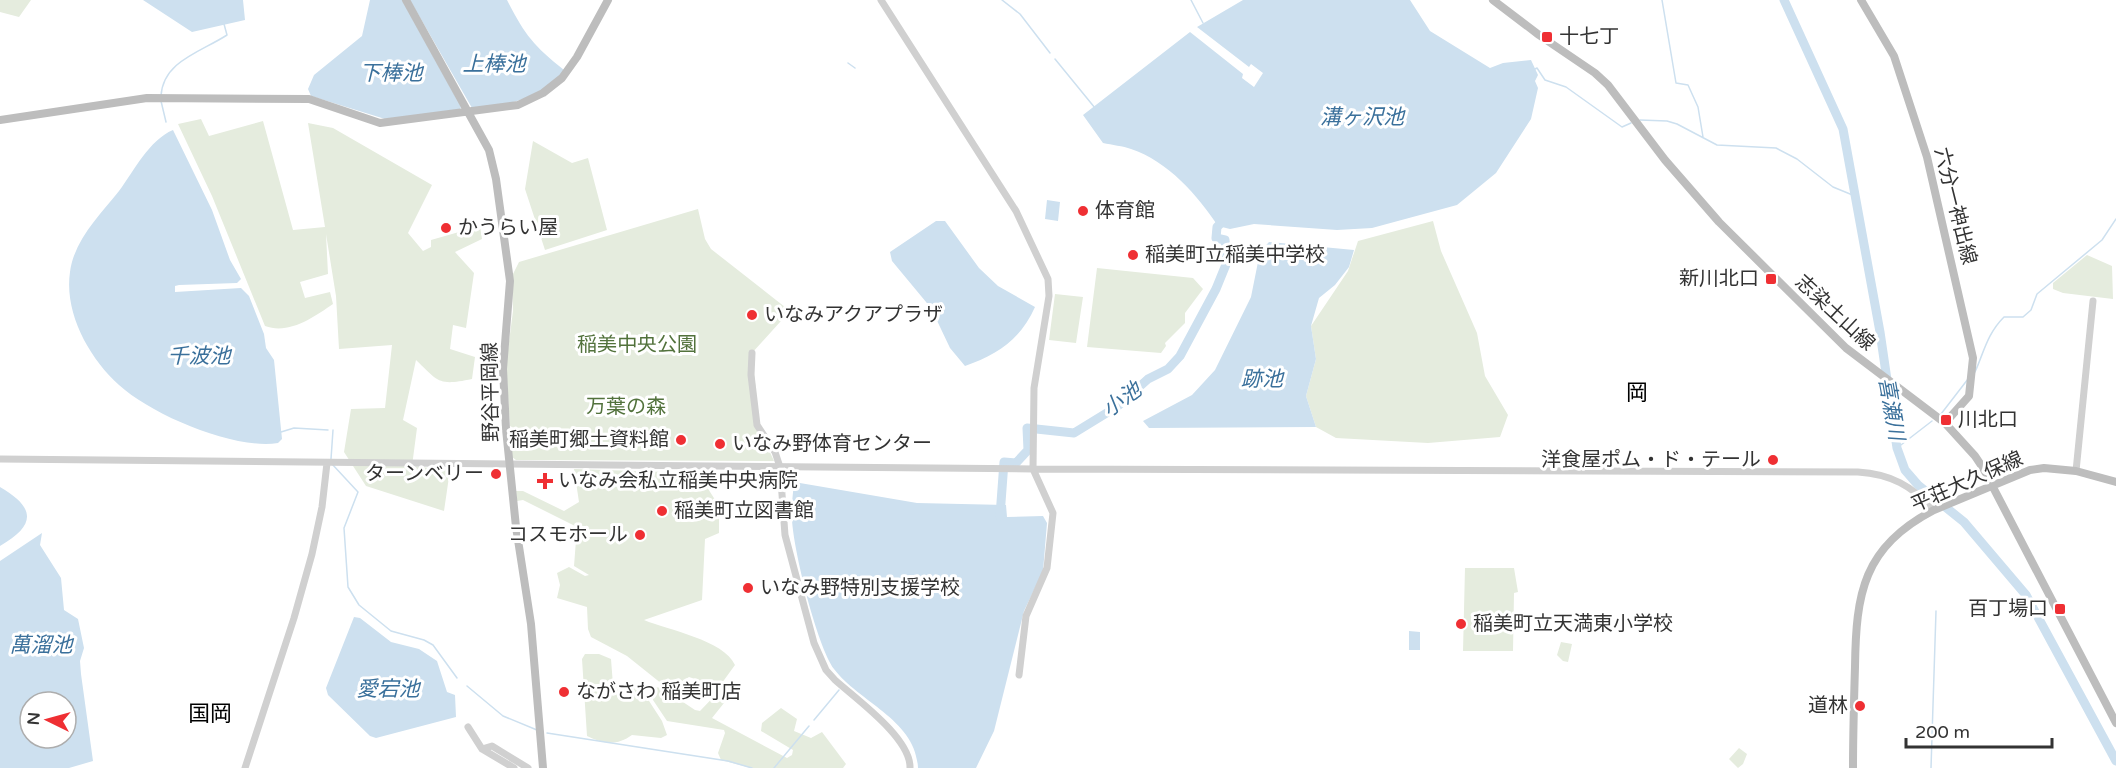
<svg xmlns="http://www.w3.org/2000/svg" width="2116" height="768" font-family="'Varela Round','Noto Sans JP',sans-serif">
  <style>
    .green { fill: #e5ecde }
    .water { fill: #cde0ef; fill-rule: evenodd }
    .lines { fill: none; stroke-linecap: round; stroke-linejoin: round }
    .stream { stroke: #cde0ef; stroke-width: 1.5 }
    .river { stroke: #cde0ef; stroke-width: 9 }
    .tertiary { stroke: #d0d0d0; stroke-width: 7 }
    .secondary { stroke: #bdbdbd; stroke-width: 8 }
    .poi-dot { fill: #ef2f33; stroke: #fff; stroke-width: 2 }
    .labels { text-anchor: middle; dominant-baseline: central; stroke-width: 6; stroke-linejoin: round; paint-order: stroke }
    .poi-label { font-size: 20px; fill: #333; stroke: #fff; text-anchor: start }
    .street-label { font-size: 20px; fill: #333; stroke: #fff }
    .park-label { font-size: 20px; fill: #52723c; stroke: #fff }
    .water-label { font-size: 21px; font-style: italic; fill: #3a709b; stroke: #fff }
    .quarter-label { font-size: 22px; fill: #000; stroke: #fff }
  </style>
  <rect width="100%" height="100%" fill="#fff"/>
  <!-- green -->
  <path class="green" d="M 0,0 L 31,0 L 19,17 L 0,12 Z
    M 201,119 L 209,136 L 263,121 L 293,230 L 325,227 L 308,123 L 333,128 L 432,185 L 408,233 L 423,251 L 431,247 L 431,240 L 480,226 L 482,239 L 455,252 L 474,273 L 466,328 L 453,325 L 450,349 L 475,357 L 472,379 C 438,386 439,382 416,360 L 403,420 L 417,428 L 412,466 L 450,470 L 444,511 L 366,486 L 344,452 L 351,409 L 385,408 L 392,345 L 339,349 L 336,296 L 326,234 L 328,274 L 300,282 L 305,298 L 330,292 L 333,304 C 314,317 289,335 265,326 L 212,196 L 178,124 Z
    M 533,141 L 572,163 L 588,158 L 607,230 L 545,250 L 525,189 Z
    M 698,209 L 705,239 L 711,249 L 790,311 L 752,353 L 760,431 L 774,461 L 516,460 L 512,457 L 512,442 L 525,448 L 531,437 L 510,426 L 506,365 L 513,311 L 512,276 L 519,262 Z
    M 1433,221 L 1441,251 L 1477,333 L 1485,376 L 1508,415 L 1500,437 L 1428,443 L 1336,438 L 1316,427 L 1306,396 L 1316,359 L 1311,326 L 1348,271 L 1358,241 Z
    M 2087,255 L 2112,266 L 2113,299 L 2063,293 L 2053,289 L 2053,283 Z
    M 1097,268 L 1193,278 L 1203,289 L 1185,313 L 1185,323 L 1165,343 L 1166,346 L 1161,353 L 1087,347 Z
    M 1055,294 L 1083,297 L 1076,343 L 1049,340 Z
    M 574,469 L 698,473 L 719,506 L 719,533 L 705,539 L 702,600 L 644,620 C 668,630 724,640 735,665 L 719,687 L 689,677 L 681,682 L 662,684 L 627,656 L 591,637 L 588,629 L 587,607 L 557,598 L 560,585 L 557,573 L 569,567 L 585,576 L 589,575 L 574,566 L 577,527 L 523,500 L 517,501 L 516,491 L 523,491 L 564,511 L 579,502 Z
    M 1465,568 L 1514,568 L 1518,592 L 1514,593 L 1513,651 L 1463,651 Z
    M 1561,642 L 1572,644 L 1568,662 L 1563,661 L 1557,655 Z
    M 585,654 L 599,654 L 611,659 L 613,685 L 634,685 L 640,687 L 662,721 L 667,735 L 661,738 L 632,735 C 617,746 603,744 587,736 L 582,659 Z
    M 654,687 L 662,688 L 695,710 L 700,711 L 723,687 L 731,689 L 732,693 L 712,718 L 787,758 L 792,755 L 793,750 L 761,731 L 762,723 L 781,708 L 797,719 L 794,731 L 811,738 L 822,732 L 846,764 L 843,768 L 751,768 L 721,760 L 718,753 L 725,733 L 724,730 L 667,721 L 653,700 L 651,689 Z
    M 1739,748 L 1747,754 L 1743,764 L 1738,768 L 1729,759 Z"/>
  <!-- water -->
  <path class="water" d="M 143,0 L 243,0 L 245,20 L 192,32 Z
    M 370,0 L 402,0 L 461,107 L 459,111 L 385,119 L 311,96 L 308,89 L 314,75 L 362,36 Z
    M 410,0 L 507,0 C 525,35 533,45 564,70 C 542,100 507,105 472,108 Z
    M 1243,0 L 1410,0 L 1430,31 L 1490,68 L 1503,63 L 1531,60 L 1538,75 L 1535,81 L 1538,88 L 1531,119 L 1496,173 L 1457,205 L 1372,228 L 1337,230 L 1254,224 L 1230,229 L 1218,226 C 1198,196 1168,161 1131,149 C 1123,146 1112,145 1103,143 L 1083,115 L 1190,32 L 1243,74 L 1242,78 L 1254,87 L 1263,73 L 1251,64 L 1249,67 L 1197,27 Z
    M 173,130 L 212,210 L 230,260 L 241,279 L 237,283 L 179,285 L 175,286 L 175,292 L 241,288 L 249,296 L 264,334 L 266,348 L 274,360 L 282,439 L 278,443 C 234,450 152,415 119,385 C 89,358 64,313 70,272 C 74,240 100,215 119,191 C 134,171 149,140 173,130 Z
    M 1047,200 L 1060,202 L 1058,221 L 1045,219 Z
    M 936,221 L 945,221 L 979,268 L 998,286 L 1035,307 C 1021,339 997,355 965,366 L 950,348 L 931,308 L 892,261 L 890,252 Z
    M 1269,242 L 1354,250 L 1349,267 L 1335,285 L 1319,298 L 1311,326 L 1316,359 L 1306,396 L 1316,427 L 1149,428 L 1143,421 L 1192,395 L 1215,370 L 1251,297 L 1260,252 Z
    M 794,482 L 917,503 L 1006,505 L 1007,517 L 1043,516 L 1047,523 L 1043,571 L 1024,611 L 994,731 L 976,768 L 918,768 C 916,720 860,703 834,669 C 817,646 793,549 792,519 C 791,507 793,494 794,482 Z
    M 0,487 C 36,508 36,525 0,546 Z
    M 42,533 L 40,545 L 61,578 L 64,610 L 78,619 L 84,648 L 80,661 L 81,674 L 93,761 L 69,768 L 0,768 L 0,561 ZM 30,702 L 66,702 L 66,738 L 30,738 Z
    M 354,617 L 360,618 L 391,642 L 419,649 L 437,661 L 447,692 L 455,695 L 456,717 L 376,738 L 370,736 L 328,695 L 326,688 Z
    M 1409,631 L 1420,632 L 1420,650 L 1409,650 Z"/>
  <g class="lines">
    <!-- stream -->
    <path class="stream" d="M 1002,0 L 1020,14 L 1050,53
      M 1191,0 L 1203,23
      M 1662,0 L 1676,83 L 1688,85 L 1698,107 L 1703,137
      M 1055,59 L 1095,108
      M 848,63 L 855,68
      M 1535,69 L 1537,68 L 1545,80 L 1566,87 L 1622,127 L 1631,123
      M 161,96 C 163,61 201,52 227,35 L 224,24
      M 161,101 L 166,122
      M 1640,120 L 1667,121 L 1677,124 L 1717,145 L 1776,148 L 1797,159 L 1833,187 L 1855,196
      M 1975,372 C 1984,352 1987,334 2004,317 L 2023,317 L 2031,310 L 2037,294 L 2102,240 L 2116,219
      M 1941,414 L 1968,379
      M 281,432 L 294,428 L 328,430
      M 1897,448 L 1932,421
      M 331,459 L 333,430
      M 332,464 L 358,492 L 344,528 L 348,587 L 359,605 L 391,631 L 424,640 L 433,645 L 457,678
      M 467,686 L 503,716 L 537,730
      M 814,720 L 839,690
      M 547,733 L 728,761 L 752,768
      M 774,768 L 809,726
      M 1931,768 L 1936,611"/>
    <!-- river -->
    <path class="river" d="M 1784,0 L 1843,129 L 1880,332 L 1897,448 L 1905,470 L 1918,485 L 1964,522 L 2026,595 L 2116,761
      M 1000,516 L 1004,462 L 1016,463 L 1028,450 L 1027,428 L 1074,433 L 1118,406 L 1148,379 L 1168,369 L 1180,356 L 1216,289 L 1227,262 L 1225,240 L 1216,238 L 1217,227 L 1226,218"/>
    <!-- tertiary -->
    <path class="tertiary" d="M 881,0 L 1016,211 L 1048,279 L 1049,296 L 1034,388 L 1033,469 L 1053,513 L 1047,568 L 1026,616 L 1019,675
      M 752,353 L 751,375 L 757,425 L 775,452 L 780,467 L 785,535 L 814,643 L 826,670 L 835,680 C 856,699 911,738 910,768
      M 0,459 L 1033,469 L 1858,472 C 1891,474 1912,486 1934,510
      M 2076,471 L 2093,301
      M 468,727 L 482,749 L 514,768
      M 482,749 L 492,746 L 528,768
      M 245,768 L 294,618 L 312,554 L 322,507 L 327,463"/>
    <!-- secondary -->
    <path class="secondary" d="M 406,0 L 489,150 L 496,179 L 510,281 L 503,369 L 506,429 L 516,527 L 531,624 L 543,768
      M 1493,0 L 1539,35 L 1595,73 L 1608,85 L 1665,160 L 1719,222 L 1846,348 L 1945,423 L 1975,456 L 1983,468 L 2116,723
      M 1861,0 L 1894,56 L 1927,157 L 1973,358 L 1969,396 L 1945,423
      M 0,120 L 147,98 L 309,99 L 380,123 L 518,105 L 543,93 L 562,78 L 577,57 L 608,0
      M 1853,768 C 1853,734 1854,700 1855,667 C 1856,593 1863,547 1934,510 L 2030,470 L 2044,468 L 2076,471 L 2116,482"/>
  </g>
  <!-- markers -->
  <g class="poi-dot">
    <rect x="1541" y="31" width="12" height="12" rx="3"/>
    <circle cx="1083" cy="211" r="6"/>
    <circle cx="446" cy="228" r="6"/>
    <circle cx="1133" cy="255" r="6"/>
    <rect x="1765" y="273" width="12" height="12" rx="3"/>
    <circle cx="752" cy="315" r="6"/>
    <rect x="1940" y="414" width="12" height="12" rx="3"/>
    <circle cx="681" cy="440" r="6"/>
    <circle cx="720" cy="444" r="6"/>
    <circle cx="1773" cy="460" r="6"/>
    <circle cx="496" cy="474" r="6"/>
    <path d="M542 472h6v6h6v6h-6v6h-6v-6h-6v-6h6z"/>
    <circle cx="662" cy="511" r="6"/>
    <circle cx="640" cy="535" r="6"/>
    <circle cx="748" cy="588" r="6"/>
    <rect x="2054" y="603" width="12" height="12" rx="3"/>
    <circle cx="1461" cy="624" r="6"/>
    <circle cx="564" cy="692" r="6"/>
    <circle cx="1860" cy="706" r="6"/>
  </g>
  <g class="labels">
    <!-- poi labels -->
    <g class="poi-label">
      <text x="1559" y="37">十七丁</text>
      <text x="1095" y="211">体育館</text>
      <text x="458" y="228">かうらい屋</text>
      <text x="1145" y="255">稲美町立稲美中学校</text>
      <text x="1759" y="279" text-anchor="end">新川北口</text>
      <text x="764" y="315">いなみアクアプラザ</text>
      <text x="1958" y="420">川北口</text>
      <text x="669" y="440" text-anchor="end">稲美町郷土資料館</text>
      <text x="732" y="444">いなみ野体育センター</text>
      <text x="1761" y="460" text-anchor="end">洋食屋ポム・ド・テール</text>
      <text x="484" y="474" text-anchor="end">ターンベリー</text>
      <text x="558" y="481">いなみ会私立稲美中央病院</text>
      <text x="674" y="511">稲美町立図書館</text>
      <text x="628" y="535" text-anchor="end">コスモホール</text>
      <text x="760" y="588">いなみ野特別支援学校</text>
      <text x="2048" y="609" text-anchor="end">百丁場口</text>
      <text x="1473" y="624">稲美町立天満東小学校</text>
      <text x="576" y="692">ながさわ 稲美町店</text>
      <text x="1848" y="706" text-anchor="end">道林</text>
    </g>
    <!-- street labels -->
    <g class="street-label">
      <text transform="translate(1955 206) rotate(76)">六分一神出線</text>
      <text transform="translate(1835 313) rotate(43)">志染土山線</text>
      <text transform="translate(491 392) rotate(-91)">野谷平岡線</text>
      <text transform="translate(1967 482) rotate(-24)">平荘大久保線</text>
    </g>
    <!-- park labels -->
    <g class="park-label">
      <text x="637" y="345">稲美中央公園</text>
      <text x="626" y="407">万葉の森</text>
    </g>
    <!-- water labels -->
    <g class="water-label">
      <text x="494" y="64">上棒池</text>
      <text x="391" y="73">下棒池</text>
      <text x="1362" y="117">溝ヶ沢池</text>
      <text x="199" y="356">千波池</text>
      <text x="1262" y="379">跡池</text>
      <text transform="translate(1122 400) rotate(-36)">小池</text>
      <text transform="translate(1891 409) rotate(80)">喜瀬川</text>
      <text x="41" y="645">萬溜池</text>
      <text x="388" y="689">愛宕池</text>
    </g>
    <!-- quarter labels -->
    <g class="quarter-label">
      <text x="1637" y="393">岡</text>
      <text x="210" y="714">国岡</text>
    </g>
  </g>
  <!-- north arrow -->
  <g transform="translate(48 720) rotate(275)"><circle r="28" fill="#ffffff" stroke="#adadad" stroke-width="1.5"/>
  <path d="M0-4.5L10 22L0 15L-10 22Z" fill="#ef2f33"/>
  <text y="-9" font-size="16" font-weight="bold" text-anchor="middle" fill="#333333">N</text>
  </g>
  <!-- scale -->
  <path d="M1906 738v9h146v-9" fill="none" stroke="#333333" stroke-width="3"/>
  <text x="1915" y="738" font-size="18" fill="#333333" stroke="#ffffff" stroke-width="4.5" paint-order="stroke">200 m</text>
</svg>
